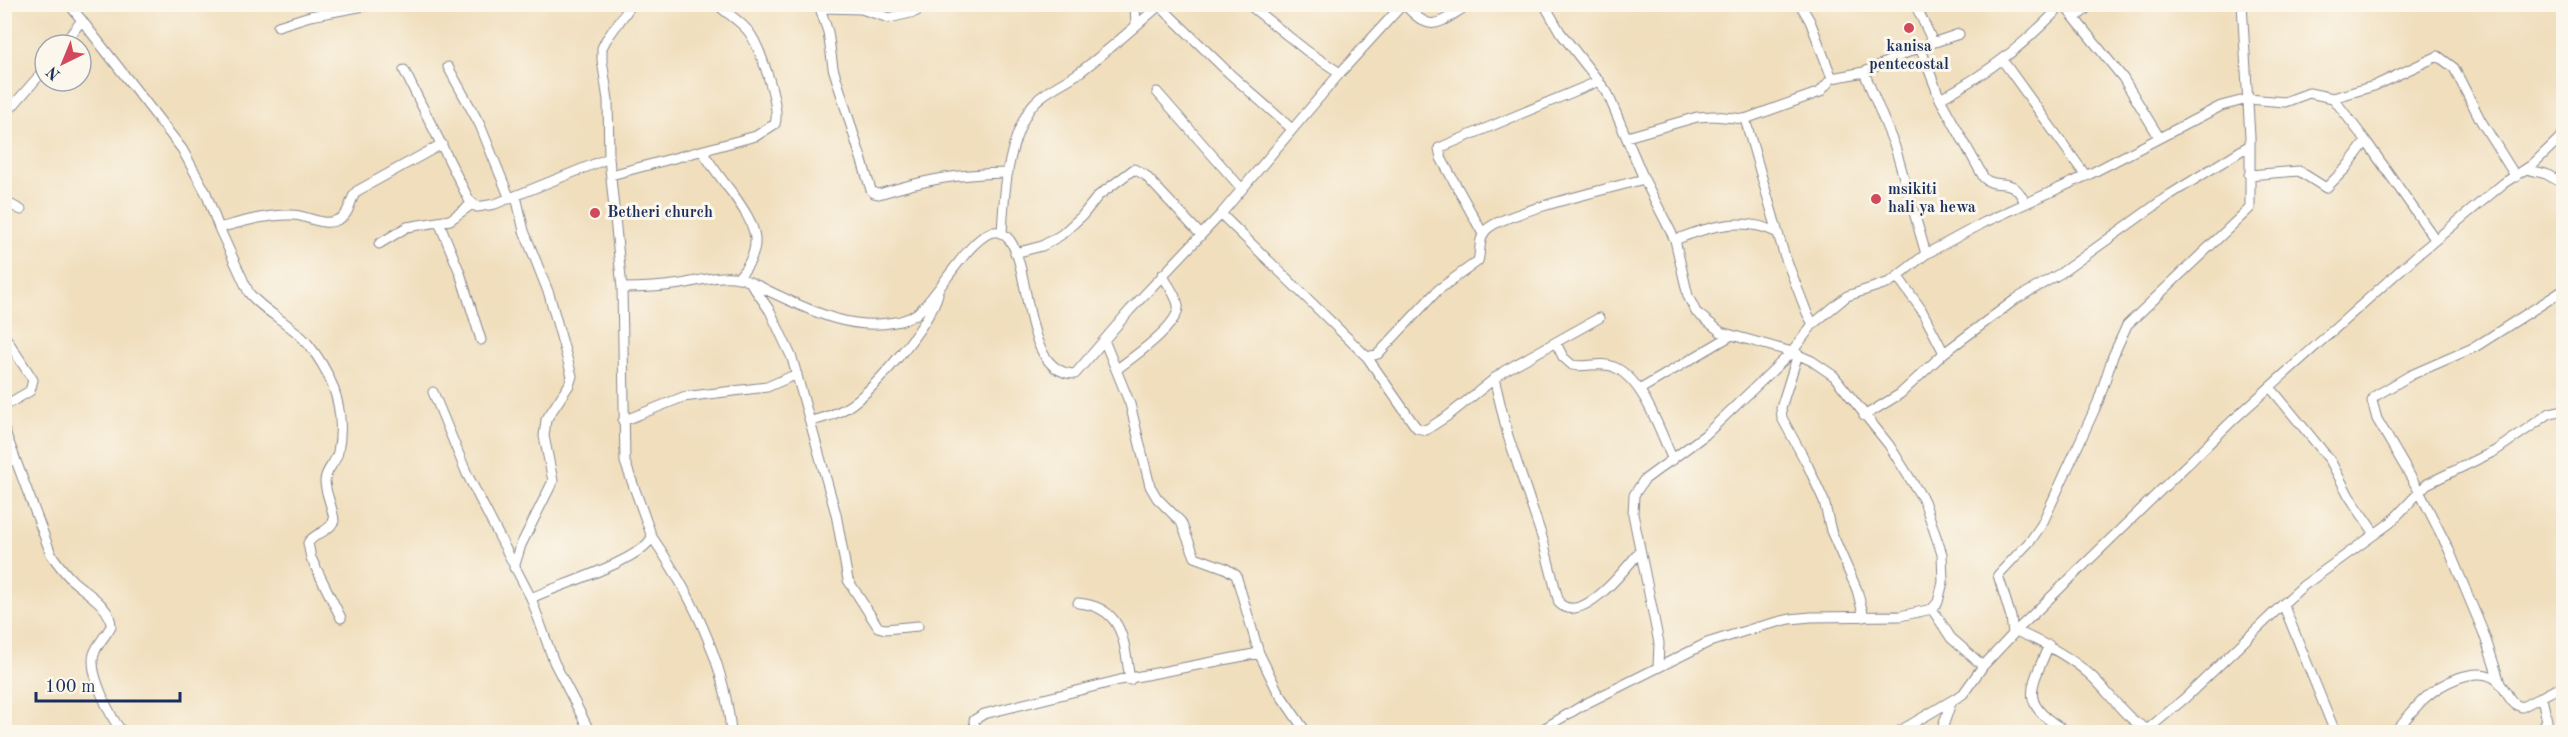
<svg xmlns="http://www.w3.org/2000/svg" width="2568" height="737" font-family="'Old Standard TT',serif">
  <style>
    .lines { fill: none; stroke-linecap: round; stroke-linejoin: round }
    .minor-casing { stroke: #86868d; stroke-width: 11 }
    .minor { stroke: #fff; stroke-width: 9 }
    .poi-dot { fill: #d1495b; stroke: #fbf7ec; stroke-width: 2 }
    .labels { text-anchor: middle; dominant-baseline: central; stroke-width: 6; stroke-linejoin: round; paint-order: stroke }
    .poi-label { font-size: 16px; font-weight: bold; fill: #1b2f5e; stroke: #fbf7ec; text-anchor: start }
  </style>
  <rect width="100%" height="100%" fill="#fbf7ec"/>
  <filter id="ink" filterUnits="userSpaceOnUse"><feTurbulence type="fractalNoise" baseFrequency=".0167" numOctaves="2"/><feDisplacementMap in="SourceGraphic" scale="12" xChannelSelector="R" yChannelSelector="G"/><feConvolveMatrix kernelMatrix="1 2 1 2 8 2 1 2 1" color-interpolation-filters="sRGB"/></filter>
  <filter id="wash" filterUnits="userSpaceOnUse"><feTurbulence type="fractalNoise" baseFrequency=".008" numOctaves="4" result="noise"/><feDisplacementMap in="SourceGraphic" scale="24" xChannelSelector="R" yChannelSelector="G"/><feGaussianBlur stdDeviation="1.35" result="paint"/><feColorMatrix in="noise" values="0 0 0 0 0 0 0 0 0 0 0 0 0 0 0 0 0 1.4 0 .05"/><feComposite in="paint" operator="in"/></filter>
  <g filter="url(#wash)">
    <rect width="100%" height="100%" fill="#f0debc"/>
  </g>
  <g filter="url(#ink)">
    <g class="lines">
      <defs>
        <path id="minor" d="M 69,4 L 182,149 L 206,193 L 219,228 L 249,293 C 265,313 290,322 308,344 C 333,375 346,412 338,452 C 336,463 325,470 325,481 C 325,493 333,507 334,521 C 327,534 315,532 308,543 L 311,558 L 341,618
          M 929,4 L 915,12 L 889,18 L 861,9 L 824,8 L 821,11 L 828,32 L 833,68 L 871,190 L 874,193 L 879,194 C 927,179 958,174 1008,173
          M 1135,4 L 1136,26
          M 1248,4 L 1307,51 L 1340,73
          M 1404,4 C 1433,36 1437,23 1470,4
          M 1915,4 L 1933,42
          M 2063,4 L 2123,78 L 2159,137
          M 1160,6 L 1230,74 L 1292,129
          M 2075,18 L 2092,4
          M 278,26 L 310,16 L 375,4
          M 63,45 L 82,20
          M 1920,47 L 1940,99 L 1984,178 C 1998,191 2012,173 2025,203
          M 2003,61 L 2086,176
          M 448,67 L 480,125 L 510,199
          M 404,70 L 469,200 L 477,207 L 495,204 L 609,158
          M 1864,72 L 1895,147 L 1926,254
          M 1832,78 L 1864,72 L 1920,47 L 1959,34
          M 1157,92 L 1242,189
          M 2333,98 L 2366,141 L 2435,239
          M 1940,99 C 1991,71 2023,46 2063,4
          M 4,116 L 45,69
          M 1745,119 L 1784,254 L 1807,313 L 1813,324
          M 1627,137 L 1697,117 L 1714,116 L 1745,119 L 1820,92 L 1832,78 L 1810,21 L 1800,4
          M 702,151 C 712,166 722,180 733,194 C 755,225 767,246 738,278
          M 2526,169 L 2546,174 L 2564,184
          M 611,175 L 756,136 L 775,124 C 781,107 761,51 751,35 C 743,22 728,15 717,4
          M 2249,175 L 2299,171 L 2326,188 L 2346,168 L 2366,141
          M 4,201 L 21,210
          M 1221,214 L 1367,357 L 1378,354 L 1438,290 L 1478,261 C 1481,251 1478,239 1486,230 C 1501,213 1616,187 1644,179
          M 439,222 L 460,273 L 481,340
          M 219,228 C 242,222 268,214 292,215 C 309,215 324,229 341,218 C 351,212 349,199 357,191 L 442,144
          M 1002,234 C 1004,193 1007,146 1029,110 C 1039,93 1065,83 1080,72 C 1108,51 1135,27 1161,4
          M 1483,234 L 1441,158 L 1439,148 L 1599,81
          M 1675,240 C 1709,226 1744,216 1778,233
          M 379,244 L 407,227 L 450,220 L 472,204
          M 1015,253 L 1042,246 L 1061,235 L 1082,216 L 1098,196 L 1134,169 L 1145,175 L 1200,234
          M 1898,277 L 1921,309 L 1944,353
          M 752,285 L 770,311 L 792,358 L 836,514 L 848,580 L 878,627 L 885,629 L 918,626
          M 622,288 C 642,288 661,287 681,284 C 699,281 721,274 739,278 C 751,281 762,288 773,293 C 811,311 851,331 895,322 C 902,321 910,318 916,314 C 936,301 974,227 998,232 C 1037,241 1014,373 1075,374 L 1130,310 L 1221,214 L 1340,73 L 1403,4
          M 4,335 L 33,380 L 30,391 L 4,406
          M 1104,340 L 1130,404 L 1150,486 L 1157,498 L 1181,522 L 1195,557 L 1225,568 L 1236,575 L 1259,653 L 1277,690 L 1306,732
          M 1556,343 L 1563,357 L 1572,365 C 1585,368 1601,361 1614,367 C 1644,380 1660,432 1673,460
          M 1798,354 L 1781,408 L 1782,418 L 1808,466 L 1824,501 L 1831,531 L 1857,590 L 1864,617
          M 1367,357 L 1413,423 L 1417,428 L 1426,430 L 1449,415 L 1504,371 L 1599,318
          M 1117,369 C 1131,359 1181,324 1178,305 C 1176,295 1167,283 1162,275
          M 1494,378 L 1508,436 L 1542,537 L 1559,603 C 1582,626 1627,567 1640,551
          M 2270,387 L 2330,460 L 2349,496 L 2375,534
          M 1639,390 L 1732,335
          M 433,392 L 467,474 L 531,598 L 554,662 L 590,732
          M 1864,416 L 1900,394 L 1944,353 L 2016,299 L 2061,273 L 2171,194 L 2250,145
          M 623,421 L 683,397 L 767,387 L 797,374
          M 811,421 C 823,418 835,415 846,408 C 874,391 929,325 938,294
          M 4,429 L 51,554 C 58,564 64,572 72,580 C 86,593 111,606 111,626 C 106,636 97,644 94,654 C 88,672 111,718 122,732
          M 652,537 C 691,594 725,663 731,732
          M 514,568 L 521,545 L 553,481 L 544,436 L 546,420 L 569,385 L 572,376 L 549,294 L 524,231 L 516,196
          M 531,598 C 556,586 641,561 652,537 L 625,462 L 622,288 L 609,158 L 608,100 L 602,60 L 602,48 L 606,40 L 632,4
          M 1078,603 C 1124,607 1124,642 1130,680
          M 2283,604 L 2335,732
          M 1932,609 L 1951,638 L 1983,666
          M 2016,631 C 2042,642 2066,654 2088,673 C 2112,693 2126,725 2157,732
          M 2013,634 L 2011,617 L 1998,575 L 2031,540 L 2042,524 L 2098,402 L 2113,356 L 2127,325 L 2250,208 L 2250,137 L 2242,4
          M 2049,645 C 2029,692 2019,703 2067,732
          M 1658,667 L 1659,643 L 1633,514 L 1634,495 L 1644,480 L 1705,435 L 1792,352 L 1813,324 L 1847,296 L 1890,282 L 1926,254 L 1985,222 L 2086,176 L 2221,106 L 2248,99 L 2285,102 L 2309,93 L 2333,98 L 2374,86 L 2438,56 L 2454,68 L 2481,121 L 2516,177
          M 2500,683 L 2484,634 L 2449,550 L 2419,491 L 2377,419 L 2372,401 L 2375,396 L 2411,375 L 2475,347 L 2564,290
          M 2147,730 L 2185,698 L 2283,604 L 2303,586 L 2390,523 L 2427,484 L 2495,451 L 2550,413 L 2564,410
          M 976,732 L 974,720 L 984,714 L 1120,680 L 1259,653
          M 1538,732 L 1585,704 L 1707,643 L 1758,627 L 1790,619 L 1811,617 L 1900,616 L 1932,609 L 1938,602 L 1943,582 L 1942,554 L 1924,501 L 1889,445 L 1834,376 L 1812,361 L 1792,352 L 1721,332 L 1696,312 L 1688,296 L 1675,240 L 1644,179 L 1607,92 L 1560,32 L 1544,4
          M 1898,732 L 1963,694 L 1983,666 L 2016,631 L 2233,420 L 2416,256 L 2504,183 L 2532,165 L 2564,134
          M 1941,732 L 1951,703
          M 2394,732 C 2405,721 2414,708 2425,698 C 2440,684 2474,666 2494,678 C 2507,686 2507,704 2522,707 L 2564,685
          M 2538,732 L 2547,721 L 2542,698"/>
      </defs>
      <!-- minor casing -->
      <use href="#minor" class="minor-casing"/>
      <!-- minor -->
      <use href="#minor" class="minor"/>
    </g>
  </g>
  <!-- markers -->
  <g class="poi-dot">
    <circle cx="1909" cy="28" r="6"/>
    <circle cx="1876" cy="199" r="6"/>
    <circle cx="595" cy="213" r="6"/>
  </g>
  <g class="labels">
    <!-- poi labels -->
    <g class="poi-label">
      <text x="1909" y="47" text-anchor="middle">kanisa<tspan x="1909" dy="18">pentecostal</tspan></text>
      <text x="1888" y="190">msikiti<tspan x="1888" dy="18">hali ya hewa</tspan></text>
      <text x="607" y="213">Betheri church</text>
    </g>
  </g>
  <!-- margin -->
  <rect width="2568" height="737" fill="none" stroke="#fbf7ec" stroke-width="24"/>
  <!-- north arrow -->
  <g transform="translate(63 63) rotate(223)"><circle r="28" fill="#fbf7ec" stroke="#a1a7b3" stroke-width="1.5"/>
  <path d="M0-4.5L10 22L0 15L-10 22Z" fill="#d1495b"/>
  <text y="-9" font-size="16" font-weight="bold" text-anchor="middle" fill="#1b2f5e">N</text>
  </g>
  <!-- scale -->
  <path d="M36 692v9h144v-9" fill="none" stroke="#1b2f5e" stroke-width="3"/>
  <text x="45" y="692" font-size="18" fill="#1b2f5e" stroke="#fbf7ec" stroke-width="4.5" paint-order="stroke">100 m</text>
</svg>
